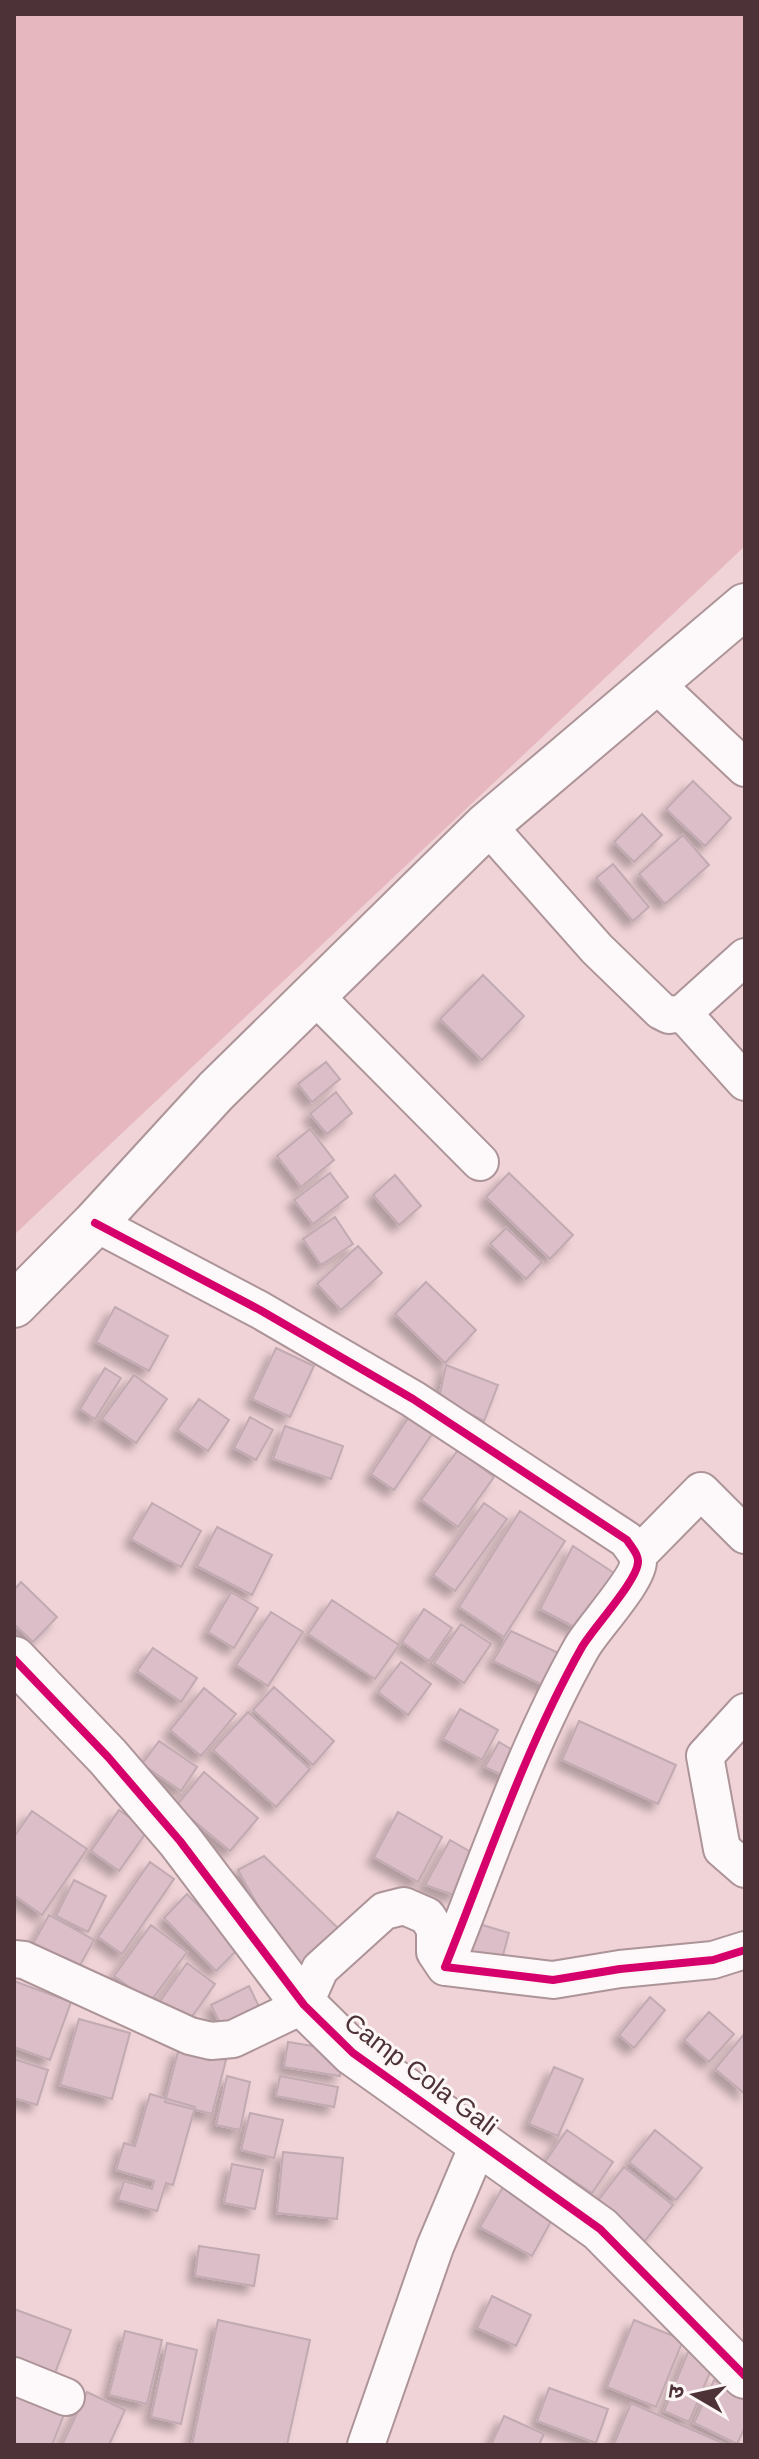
<svg xmlns="http://www.w3.org/2000/svg" width="759" height="2459" font-family="Arial,'Noto Sans Devanagari',sans-serif">
  <style>
    .green { fill: #e6b7be }
    .building { fill: #dbbec8; stroke: #c1aab1; stroke-width: 2; filter: url(#shadow) }
    .lines { fill: none; stroke-linecap: round; stroke-linejoin: round }
    .minor-casing { stroke: #ac9498; stroke-width: 40 }
    .tertiary-casing { stroke: #ac9498; stroke-width: 48 }
    .minor { stroke: #fdf8f9; stroke-width: 36 }
    .tertiary { stroke: #fdf8f9; stroke-width: 44 }
    .cycleway-casing { stroke: #fdf6f7; stroke-width: 13 }
    .cycleway { stroke: #d6006c; stroke-width: 8 }
    .labels { text-anchor: middle; dominant-baseline: central; stroke-width: 6; stroke-linejoin: round; paint-order: stroke }
    .street-label { font-size: 26px; fill: #4d3337; stroke: #fdf6f7 }
  </style>
  <defs>
    <filter id="shadow"><feDropShadow dx="-7" dy="7" stdDeviation="4" flood-color="#0004"/></filter>
  </defs>
  <rect width="100%" height="100%" fill="#f0d3d7"/>
  <!-- green -->
  <path class="green" d="M 14,14 L 745,14 L 745,546 L 14,1235 Z"/>
  <!-- building -->
  <path class="building" d="M 693,781 L 731,818 L 705,846 L 666,809 Z
    M 642,814 L 662,835 L 634,862 L 614,842 Z
    M 683,835 L 709,865 L 665,904 L 639,874 Z
    M 613,864 L 649,907 L 633,921 L 596,878 Z
    M 483,975 L 524,1016 L 482,1060 L 440,1019 Z
    M 326,1062 L 340,1079 L 312,1102 L 298,1084 Z
    M 336,1092 L 352,1113 L 327,1134 L 310,1114 Z
    M 310,1129 L 334,1160 L 301,1187 L 277,1156 Z
    M 330,1173 L 348,1197 L 313,1224 L 294,1200 Z
    M 509,1173 L 573,1235 L 550,1259 L 486,1197 Z
    M 395,1175 L 421,1206 L 399,1225 L 373,1195 Z
    M 335,1217 L 353,1244 L 321,1265 L 303,1239 Z
    M 506,1228 L 542,1262 L 526,1279 L 490,1244 Z
    M 358,1246 L 382,1273 L 341,1310 L 317,1284 Z
    M 426,1282 L 476,1330 L 445,1363 L 395,1314 Z
    M 115,1307 L 168,1336 L 149,1371 L 96,1342 Z
    M 276,1348 L 314,1366 L 290,1417 L 252,1399 Z
    M 446,1365 L 498,1385 L 484,1421 L 439,1398 Z
    M 105,1368 L 121,1378 L 95,1419 L 80,1409 Z
    M 134,1375 L 167,1399 L 136,1443 L 102,1419 Z
    M 199,1399 L 229,1420 L 208,1451 L 177,1430 Z
    M 414,1409 L 438,1425 L 394,1490 L 371,1474 Z
    M 250,1417 L 273,1430 L 256,1460 L 234,1448 Z
    M 285,1426 L 343,1446 L 331,1479 L 273,1459 Z
    M 458,1450 L 494,1477 L 458,1527 L 421,1500 Z
    M 152,1503 L 201,1531 L 181,1567 L 131,1539 Z
    M 484,1503 L 507,1519 L 455,1591 L 433,1575 Z
    M 520,1511 L 565,1541 L 504,1637 L 459,1607 Z
    M 217,1527 L 272,1555 L 252,1595 L 197,1566 Z
    M 573,1546 L 614,1573 L 578,1629 L 540,1609 Z
    M 21,1582 L 57,1617 L 33,1642 L 14,1624 L 14,1590 Z
    M 231,1592 L 258,1608 L 234,1648 L 208,1632 Z
    M 332,1600 L 399,1645 L 375,1679 L 308,1634 Z
    M 424,1609 L 452,1628 L 429,1661 L 402,1642 Z
    M 271,1612 L 303,1632 L 268,1686 L 236,1665 Z
    M 461,1624 L 491,1644 L 464,1683 L 434,1663 Z
    M 511,1631 L 567,1657 L 549,1688 L 493,1661 Z
    M 153,1648 L 197,1678 L 181,1702 L 137,1671 Z
    M 401,1662 L 431,1684 L 408,1715 L 378,1692 Z
    M 274,1687 L 334,1741 L 313,1765 L 253,1710 Z
    M 204,1688 L 236,1714 L 201,1756 L 170,1730 Z
    M 460,1709 L 498,1730 L 482,1760 L 443,1739 Z
    M 248,1712 L 310,1769 L 276,1807 L 213,1750 Z
    M 579,1721 L 676,1765 L 658,1804 L 562,1760 Z
    M 159,1741 L 197,1767 L 181,1791 L 142,1764 Z
    M 499,1742 L 521,1755 L 508,1778 L 485,1767 Z
    M 204,1772 L 258,1818 L 230,1851 L 176,1806 Z
    M 119,1810 L 148,1830 L 119,1871 L 91,1851 Z
    M 32,1811 L 87,1849 L 42,1915 L 14,1895 L 14,1837 Z
    M 398,1812 L 442,1837 L 418,1882 L 374,1857 Z
    M 450,1840 L 478,1856 L 454,1895 L 425,1885 Z
    M 264,1856 L 341,1931 L 300,1981 L 238,1870 Z
    M 150,1862 L 174,1879 L 122,1954 L 98,1937 Z
    M 74,1880 L 106,1896 L 88,1932 L 56,1916 Z
    M 187,1894 L 240,1947 L 216,1971 L 164,1918 Z
    M 49,1915 L 94,1940 L 74,1976 L 29,1951 Z
    M 479,1924 L 509,1933 L 500,1966 L 470,1958 Z
    M 151,1925 L 187,1952 L 150,2002 L 114,1976 Z
    M 187,1963 L 215,1984 L 186,2025 L 158,2004 Z
    M 14,1981 L 71,2002 L 50,2060 L 14,2047 Z
    M 249,1986 L 265,2019 L 227,2038 L 211,2005 Z
    M 650,1997 L 665,2010 L 634,2048 L 619,2035 Z
    M 709,2012 L 734,2034 L 709,2062 L 684,2040 Z
    M 79,2019 L 130,2033 L 112,2099 L 60,2085 Z
    M 745,2033 L 745,2094 L 715,2069 Z
    M 288,2042 L 344,2051 L 340,2076 L 284,2067 Z
    M 179,2048 L 226,2060 L 212,2114 L 165,2102 Z
    M 14,2059 L 48,2070 L 37,2105 L 14,2098 Z
    M 554,2067 L 583,2079 L 558,2136 L 529,2124 Z
    M 227,2076 L 250,2082 L 240,2130 L 216,2125 Z
    M 280,2076 L 338,2087 L 334,2107 L 276,2096 Z
    M 150,2094 L 195,2107 L 173,2185 L 166,2183 L 157,2211 L 118,2200 L 124,2181 L 152,2189 L 154,2181 L 116,2170 L 124,2143 L 135,2146 Z
    M 250,2113 L 283,2120 L 274,2158 L 241,2150 Z
    M 567,2130 L 613,2162 L 592,2193 L 545,2162 Z
    M 655,2130 L 702,2168 L 676,2200 L 629,2162 Z
    M 283,2152 L 343,2158 L 337,2219 L 277,2213 Z
    M 232,2164 L 263,2170 L 255,2209 L 224,2203 Z
    M 624,2167 L 673,2205 L 644,2242 L 596,2203 Z
    M 503,2187 L 554,2216 L 532,2256 L 480,2227 Z
    M 199,2246 L 259,2255 L 254,2286 L 195,2276 Z
    M 492,2296 L 531,2315 L 516,2346 L 477,2328 Z
    M 14,2309 L 71,2330 L 52,2381 L 14,2367 Z
    M 218,2320 L 310,2340 L 287,2445 L 192,2445 Z
    M 634,2320 L 683,2340 L 656,2407 L 607,2387 Z
    M 125,2331 L 162,2340 L 147,2404 L 109,2395 Z
    M 167,2343 L 197,2350 L 181,2424 L 151,2417 Z
    M 690,2347 L 716,2358 L 689,2422 L 664,2411 Z
    M 714,2380 L 745,2395 L 745,2427 L 737,2444 L 694,2423 Z
    M 549,2388 L 608,2409 L 596,2443 L 537,2421 Z
    M 14,2391 L 65,2412 L 52,2445 L 14,2445 Z
    M 87,2392 L 125,2410 L 109,2445 L 62,2445 Z
    M 631,2403 L 727,2445 L 617,2445 L 614,2444 Z
    M 504,2416 L 544,2434 L 539,2445 L 491,2445 Z"/>
  <g class="lines">
    <defs>
      <path id="minor" d="M 655,683 L 745,768
        M 487,825 L 597,949 L 661,1011 L 669,1015 L 683,1013 L 745,957
        M 314,995 L 480,1162
        M 683,1013 L 745,1082
        M 95,1223 L 260,1310 L 413,1399 L 627,1540 C 631,1547 638,1553 638,1561 C 639,1579 593,1628 582,1647 C 525,1748 488,1860 445,1967 L 553,1980 L 620,1969 L 713,1960 L 745,1950
        M 638,1555 L 701,1491 L 745,1535
        M 745,1712 L 705,1756 L 722,1849 L 745,1869
        M 14,1959 L 24,1960 L 190,2036 L 211,2041 L 233,2039 L 304,2005 L 320,1969 L 384,1911 L 404,1906 L 427,1916 L 435,1929 L 435,1952 L 445,1967
        M 14,2376 L 66,2397
        M 366,2445 L 435,2247 L 479,2143"/>
      <path id="tertiary" d="M 14,1305 L 95,1223 L 216,1091 L 487,825 L 745,606
        M 14,1659 L 108,1757 L 180,1841 L 304,2005 L 353,2053 L 600,2229 L 745,2376"/>
    </defs>
    <!-- minor casing -->
    <use href="#minor" class="minor-casing"/>
    <!-- tertiary casing -->
    <use href="#tertiary" class="tertiary-casing"/>
    <!-- minor -->
    <use href="#minor" class="minor"/>
    <!-- tertiary -->
    <use href="#tertiary" class="tertiary"/>
    <defs>
      <path id="cycleway" d="M 95,1223 L 260,1310 L 413,1399 L 627,1540 C 631,1547 638,1553 638,1561 C 639,1579 593,1628 582,1647 C 525,1748 488,1860 445,1967 L 553,1980 L 620,1969 L 713,1960 L 745,1950
        M 14,1659 L 108,1757 L 180,1841 L 304,2005 L 353,2053 L 600,2229 L 745,2376"/>
    </defs>
    <!-- cycleway casing -->
    <use href="#cycleway" class="cycleway-casing"/>
    <!-- cycleway -->
    <use href="#cycleway" class="cycleway"/>
  </g>
  <g class="labels">
    <!-- street labels -->
    <g class="street-label">
      <text transform="translate(421 2074) rotate(37)">Camp Cola Gali</text>
    </g>
  </g>
  <!-- border -->
  <rect width="759" height="2459" fill="none" stroke="#4d3337" stroke-width="32"/>
  <!-- north arrow -->
  <g transform="translate(695 2395) rotate(279)" stroke="#fdf6f7" stroke-width="6" paint-order="stroke">
  <path d="M0-6L14 30L0 20L-14 30Z" fill="#4d3337"/>
  <text y="-12" font-size="22" font-weight="bold" text-anchor="middle" fill="#4d3337">उ</text>
  </g>
</svg>
